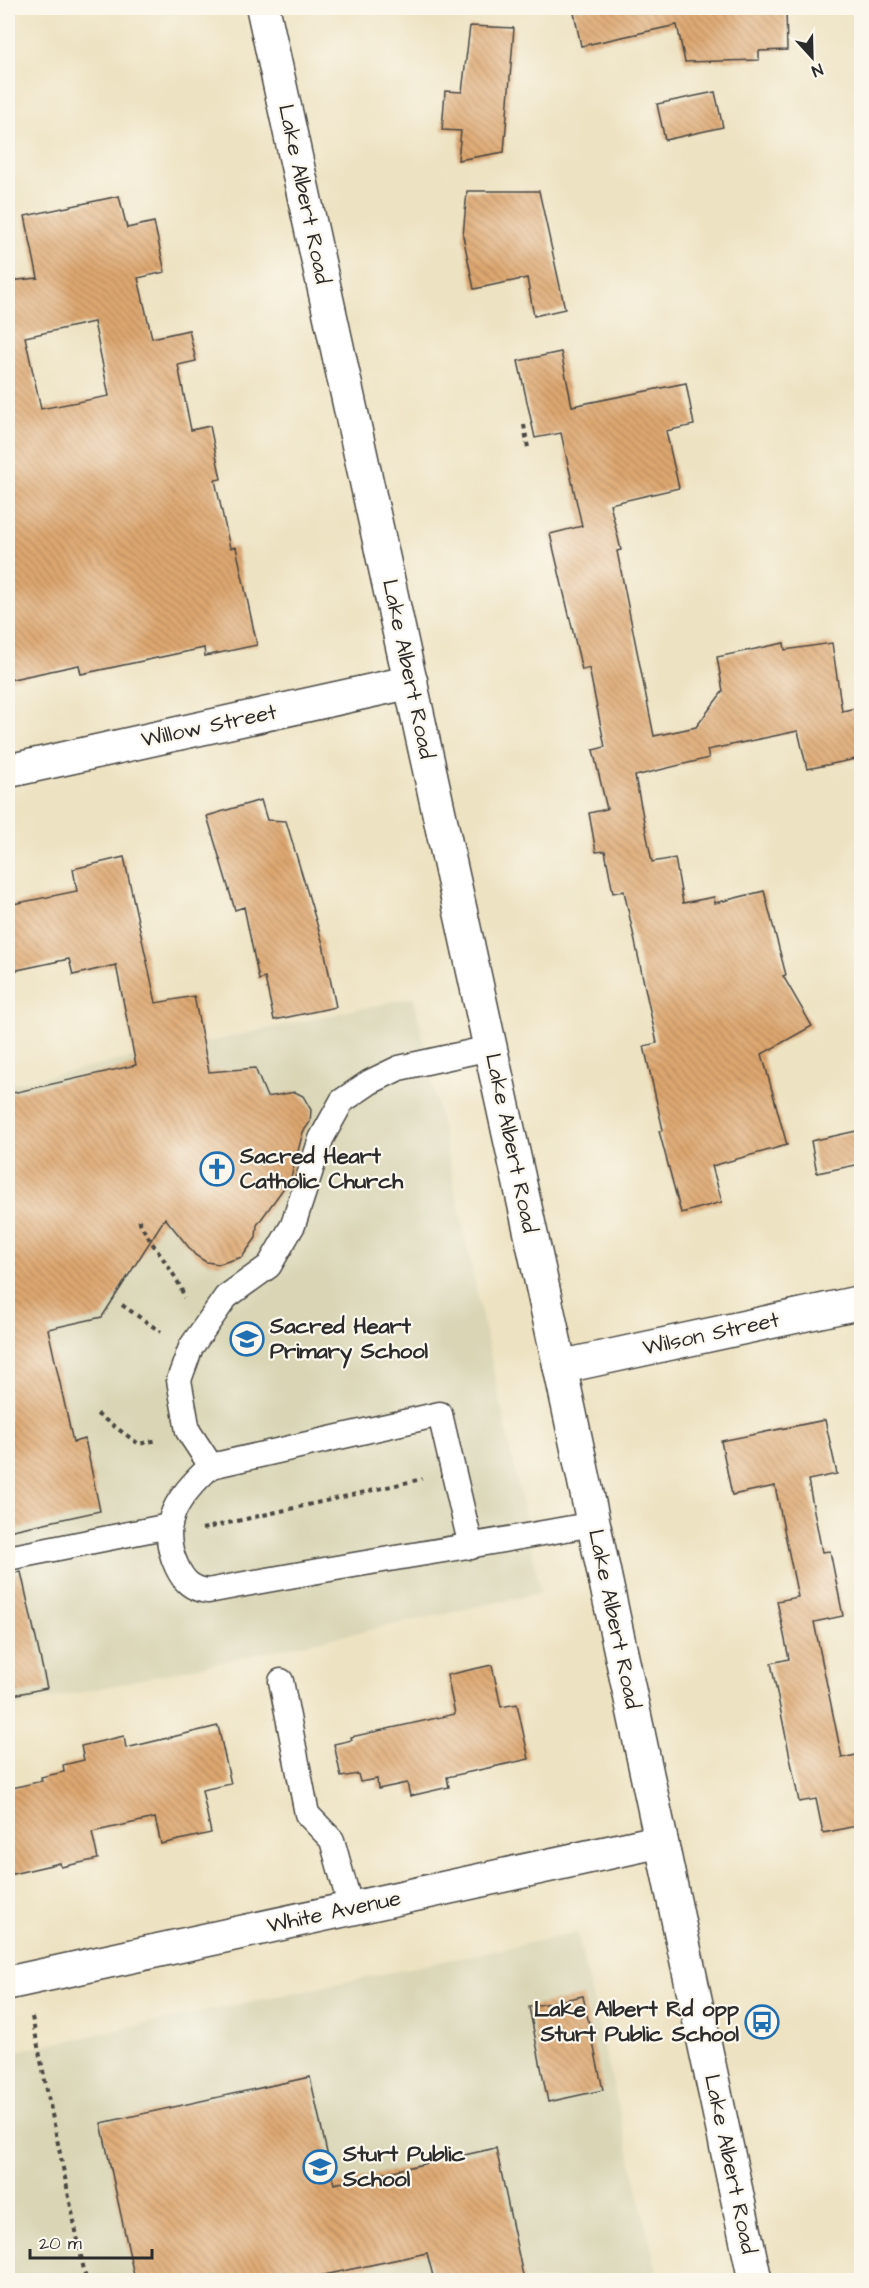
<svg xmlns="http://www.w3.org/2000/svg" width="869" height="2288" font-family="'Architects Daughter',sans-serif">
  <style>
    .built { fill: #d9d5b5 }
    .building { fill: url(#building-back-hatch); fill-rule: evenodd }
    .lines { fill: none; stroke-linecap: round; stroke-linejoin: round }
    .lane-casing { stroke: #484642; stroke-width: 27 }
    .street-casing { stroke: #484642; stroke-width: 36 }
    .secondary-casing { stroke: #484642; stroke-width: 36 }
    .path { stroke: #484642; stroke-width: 4; stroke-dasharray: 4.5 4.5; stroke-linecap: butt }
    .lane { stroke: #fff; stroke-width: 24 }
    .street { stroke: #fff; stroke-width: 33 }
    .secondary { stroke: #fff; stroke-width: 33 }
    .labels { text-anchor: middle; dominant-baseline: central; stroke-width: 4.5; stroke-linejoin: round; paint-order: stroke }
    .street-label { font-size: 22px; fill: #2b2b2b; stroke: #fbf7ec }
    .poi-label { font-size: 22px; font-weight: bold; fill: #2b2b2b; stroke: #fbf7ec; text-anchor: start }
  </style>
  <defs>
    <pattern id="building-back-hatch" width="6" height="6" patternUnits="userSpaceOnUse" patternTransform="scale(1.5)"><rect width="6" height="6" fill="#dea770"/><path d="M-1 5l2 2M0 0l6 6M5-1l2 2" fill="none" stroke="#b4885c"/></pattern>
  </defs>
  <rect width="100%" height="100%" fill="#fbf7ec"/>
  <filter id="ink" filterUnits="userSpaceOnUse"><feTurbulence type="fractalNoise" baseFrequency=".0167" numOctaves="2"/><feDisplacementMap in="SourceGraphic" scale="12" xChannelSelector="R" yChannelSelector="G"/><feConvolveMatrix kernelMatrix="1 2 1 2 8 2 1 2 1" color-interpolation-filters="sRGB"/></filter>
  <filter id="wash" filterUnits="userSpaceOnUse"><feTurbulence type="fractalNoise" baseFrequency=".008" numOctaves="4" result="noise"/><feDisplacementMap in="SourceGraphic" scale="24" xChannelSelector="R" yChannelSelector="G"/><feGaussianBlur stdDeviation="1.35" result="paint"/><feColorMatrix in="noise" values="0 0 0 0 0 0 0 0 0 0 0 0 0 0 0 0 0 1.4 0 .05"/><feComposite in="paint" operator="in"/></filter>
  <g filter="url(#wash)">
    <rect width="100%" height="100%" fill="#ede2c1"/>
    <!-- built -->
    <path class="built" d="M 414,997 L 541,1593 L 8,1708 L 8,1085 Z
      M 577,1933 L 659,2280 L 8,2280 L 8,2053 Z"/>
    <g id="blocks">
      <!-- building -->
      <path class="building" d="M 573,8 L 786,8 L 787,50 L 759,51 L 759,60 L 685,62 L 677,25 L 581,46 Z
        M 470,26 L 514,28 L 504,152 L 458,160 L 461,131 L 442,130 L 445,91 L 462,92 Z
        M 715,92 L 723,127 L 665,140 L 657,104 Z
        M 467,191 L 539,191 L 565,309 L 534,316 L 527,278 L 474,289 L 463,236 Z
        M 119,196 L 127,228 L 154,222 L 165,272 L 138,278 L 152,338 L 189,330 L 196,361 L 178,365 L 191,430 L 210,426 L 221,479 L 215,480 L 230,548 L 236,547 L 257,645 L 205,656 L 204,648 L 81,674 L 79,665 L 8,680 L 8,281 L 38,278 L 25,216 ZM 94,322 L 109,396 L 41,409 L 25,337 Z
        M 561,352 L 572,406 L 686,383 L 694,425 L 666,431 L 679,488 L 610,504 L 621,550 L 617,551 L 654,736 L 696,727 L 723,691 L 717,657 L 784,643 L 785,650 L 832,643 L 842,711 L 861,707 L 861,758 L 807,769 L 798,731 L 707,750 L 709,758 L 635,776 L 652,862 L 675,858 L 683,903 L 714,897 L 715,903 L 764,891 L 786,975 L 783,976 L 812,1026 L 762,1054 L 787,1145 L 712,1166 L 722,1202 L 681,1213 L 659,1131 L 663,1130 L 644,1046 L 657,1043 L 624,891 L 613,893 L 605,851 L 596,852 L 589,813 L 607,809 L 593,750 L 605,747 L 589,668 L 582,670 L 550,534 L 582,526 L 561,433 L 535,438 L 518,361 Z
        M 261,800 L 267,820 L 286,821 L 323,944 L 336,1007 L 274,1020 L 265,978 L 259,980 L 244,907 L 235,910 L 207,816 Z
        M 124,857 L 156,1003 L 194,996 L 209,1072 L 255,1068 L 267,1097 L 295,1092 L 303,1096 L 311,1110 L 310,1122 L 303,1132 L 291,1178 L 257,1225 L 256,1238 L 242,1257 L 219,1264 L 206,1262 L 195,1255 L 165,1218 L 102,1317 L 48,1329 L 73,1442 L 85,1439 L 100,1511 L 8,1531 L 8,1094 L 136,1065 L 116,965 L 73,975 L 69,959 L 8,972 L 8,905 L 77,891 L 73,869 Z
        M 861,1130 L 861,1164 L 817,1173 L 811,1141 Z
        M 825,1420 L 837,1474 L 808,1480 L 822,1552 L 830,1551 L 843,1616 L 814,1622 L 842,1758 L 861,1754 L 861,1825 L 823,1833 L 816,1799 L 799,1802 L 771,1663 L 789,1659 L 777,1601 L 798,1597 L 775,1486 L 732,1495 L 721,1441 Z
        M 21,1572 L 47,1688 L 8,1696 L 8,1574 Z
        M 492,1665 L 501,1707 L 517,1704 L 529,1759 L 447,1777 L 449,1787 L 410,1796 L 407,1783 L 378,1789 L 377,1779 L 360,1782 L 358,1774 L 341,1777 L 334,1744 L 352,1740 L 351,1737 L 455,1714 L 447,1675 Z
        M 218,1726 L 231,1784 L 202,1790 L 211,1833 L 161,1844 L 155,1818 L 92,1832 L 98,1859 L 61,1867 L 60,1863 L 8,1875 L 8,1789 L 42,1781 L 41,1777 L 64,1772 L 63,1765 L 84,1760 L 81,1746 L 124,1736 L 126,1748 Z
        M 583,1996 L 603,2090 L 548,2102 L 529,2007 Z
        M 310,2077 L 334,2184 L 496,2148 L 524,2280 L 434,2280 L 427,2253 L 301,2280 L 135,2280 L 101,2123 Z"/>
    </g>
  </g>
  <g filter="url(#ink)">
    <use href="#blocks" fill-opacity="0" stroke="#484642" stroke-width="1.5"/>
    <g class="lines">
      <defs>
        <path id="lane" d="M 211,1466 L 188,1431 L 179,1380 L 191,1347 L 226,1297 L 269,1266 L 293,1225 L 321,1139 L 342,1101 L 370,1082 L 399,1068 L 490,1048
          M 471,1547 L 440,1414 L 211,1466 C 179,1495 156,1523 177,1567 C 184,1582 192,1589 208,1591 C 336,1566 465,1548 593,1524
          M 8,1558 L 169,1526
          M 281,1681 L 307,1814 L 332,1840 L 351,1909"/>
        <path id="street" d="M 8,771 L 411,682
          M 560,1367 L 862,1302
          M 8,1983 L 661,1841"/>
        <path id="secondary" d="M 263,8 L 560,1367 L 755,2280"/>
      </defs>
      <!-- lane casing -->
      <use href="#lane" class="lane-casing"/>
      <!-- street casing -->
      <use href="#street" class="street-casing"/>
      <!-- secondary casing -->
      <use href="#secondary" class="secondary-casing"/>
      <!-- path -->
      <path class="path" d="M 524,425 L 528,448
        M 139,1220 C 150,1246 179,1274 184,1298
        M 122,1305 L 161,1332
        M 97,1414 L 139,1444 L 158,1440
        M 202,1529 L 422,1479
        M 32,2017 L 86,2280"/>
      <!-- lane -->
      <use href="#lane" class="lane"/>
      <!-- street -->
      <use href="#street" class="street"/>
      <!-- secondary -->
      <use href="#secondary" class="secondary"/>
    </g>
  </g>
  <!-- icons -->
  <defs>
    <symbol id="church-ring" viewBox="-11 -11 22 22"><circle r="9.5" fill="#fbf7ec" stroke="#1f6fb2" stroke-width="1.5"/><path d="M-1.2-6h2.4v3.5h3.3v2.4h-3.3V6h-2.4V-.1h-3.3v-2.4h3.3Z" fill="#1f6fb2"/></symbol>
    <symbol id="school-ring" viewBox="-11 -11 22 22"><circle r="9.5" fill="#fbf7ec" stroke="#1f6fb2" stroke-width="1.5"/><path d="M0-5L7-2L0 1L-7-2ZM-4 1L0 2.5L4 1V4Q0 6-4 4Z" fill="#1f6fb2"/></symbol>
    <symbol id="bus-ring" viewBox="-11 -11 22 22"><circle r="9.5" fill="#fbf7ec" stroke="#1f6fb2" stroke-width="1.5"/><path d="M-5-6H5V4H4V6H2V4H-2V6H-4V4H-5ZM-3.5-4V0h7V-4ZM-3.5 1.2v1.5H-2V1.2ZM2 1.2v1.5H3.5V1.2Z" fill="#1f6fb2"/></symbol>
  </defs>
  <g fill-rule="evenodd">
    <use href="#church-ring" x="198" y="1150" width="38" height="38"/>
    <use href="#school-ring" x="228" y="1320" width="38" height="38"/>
    <use href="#bus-ring" x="743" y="2003" width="38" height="38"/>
    <use href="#school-ring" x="301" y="2148" width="38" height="38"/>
  </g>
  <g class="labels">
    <!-- street labels -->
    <g class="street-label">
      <text transform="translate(304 194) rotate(78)">Lake Albert Road</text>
      <text transform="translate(408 669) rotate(78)">Lake Albert Road</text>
      <text transform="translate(209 726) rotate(-12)">Willow Street</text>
      <text transform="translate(511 1143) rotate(78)">Lake Albert Road</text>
      <text transform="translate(711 1334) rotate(-12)">Wilson Street</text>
      <text transform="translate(614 1619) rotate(78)">Lake Albert Road</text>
      <text transform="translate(334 1912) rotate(-12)">White Avenue</text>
      <text transform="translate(730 2164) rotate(78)">Lake Albert Road</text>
    </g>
    <!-- poi labels -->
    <g class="poi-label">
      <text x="240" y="1156">Sacred Heart<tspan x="240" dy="25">Catholic Church</tspan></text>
      <text x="270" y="1326">Sacred Heart<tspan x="270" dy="25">Primary School</tspan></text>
      <text x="739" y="2009" text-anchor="end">Lake Albert Rd opp<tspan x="739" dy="25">Sturt Public School</tspan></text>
      <text x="343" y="2154">Sturt Public<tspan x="343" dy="25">School</tspan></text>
    </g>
  </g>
  <!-- margin -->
  <rect width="869" height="2288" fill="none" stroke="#fbf7ec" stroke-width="30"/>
  <!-- north arrow -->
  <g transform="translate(812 57) rotate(158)" stroke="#fbf7ec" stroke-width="4.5" paint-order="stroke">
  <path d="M0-4.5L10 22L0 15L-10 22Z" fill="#2b2b2b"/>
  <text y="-9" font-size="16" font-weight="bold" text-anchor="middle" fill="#2b2b2b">N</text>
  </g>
  <!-- scale -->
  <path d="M30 2249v9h122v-9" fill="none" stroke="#2b2b2b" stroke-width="3"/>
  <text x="39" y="2249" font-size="18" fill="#2b2b2b" stroke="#fbf7ec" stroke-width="4.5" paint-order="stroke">20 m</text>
</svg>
